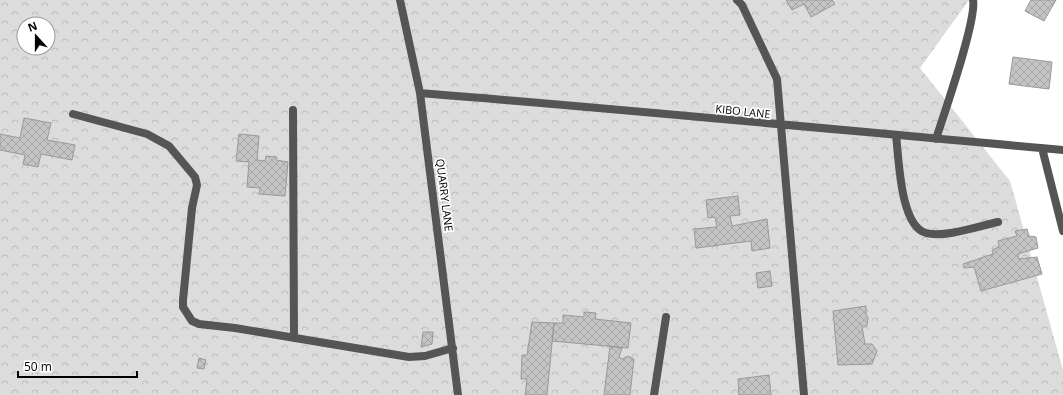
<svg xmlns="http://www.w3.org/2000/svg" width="1063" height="395" font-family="'Open Sans',sans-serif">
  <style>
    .forest { fill: url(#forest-crowns); fill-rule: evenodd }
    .building { fill: url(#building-cross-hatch); stroke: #999 }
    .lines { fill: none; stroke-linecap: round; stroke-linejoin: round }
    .street { stroke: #555; stroke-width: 8 }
    .labels { text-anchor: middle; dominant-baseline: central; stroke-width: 3.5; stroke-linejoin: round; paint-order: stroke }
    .street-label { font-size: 11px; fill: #000; stroke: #fff }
  </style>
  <defs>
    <pattern id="forest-crowns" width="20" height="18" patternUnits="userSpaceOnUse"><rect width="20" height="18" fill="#dcdcdc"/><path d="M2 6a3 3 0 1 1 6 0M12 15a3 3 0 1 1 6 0" fill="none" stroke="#bbb"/></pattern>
    <pattern id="building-cross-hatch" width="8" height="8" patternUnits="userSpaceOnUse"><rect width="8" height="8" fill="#c4c4c4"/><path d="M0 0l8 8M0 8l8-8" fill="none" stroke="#a7a7a7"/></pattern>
  </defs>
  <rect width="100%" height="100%" fill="#fff"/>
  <!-- forest -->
  <path class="forest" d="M 0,0 L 969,0 L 920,68 L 1010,181 L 1063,370 L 1063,395 L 0,395 ZM 24,24 L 48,24 L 48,48 L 24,48 Z"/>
  <!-- building -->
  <path class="building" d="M 786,0 L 832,0 L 835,4 L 811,17 L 804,4 L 792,10 Z
    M 1031,0 L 1056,0 L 1044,21 L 1025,11 Z
    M 1013,57 L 1052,62 L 1049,89 L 1009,84 Z
    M 24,118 L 51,123 L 47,140 L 75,145 L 72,160 L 41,154 L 38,167 L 23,164 L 25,155 L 0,150 L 0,134 L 20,138 Z
    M 239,134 L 259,136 L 257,160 L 265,161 L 266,156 L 276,157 L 276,160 L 288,162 L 285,196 L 259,194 L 260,188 L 247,187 L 249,162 L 236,161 Z
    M 738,196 L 740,215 L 730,216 L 732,226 L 767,219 L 770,248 L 752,251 L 751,241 L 696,248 L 694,229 L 717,227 L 715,217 L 708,218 L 706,200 Z
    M 1027,229 L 1029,236 L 1036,237 L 1038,248 L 1018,254 L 1019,259 L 1037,257 L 1042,274 L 981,291 L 974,267 L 964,268 L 963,264 L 993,254 L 992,250 L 999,247 L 998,241 L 1017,236 L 1015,231 Z
    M 770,271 L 772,286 L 758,288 L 756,273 Z
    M 866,306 L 866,314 L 868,318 L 867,326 L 862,326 L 865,344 L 872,344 L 877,351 L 872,364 L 838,365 L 833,311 Z
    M 584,312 L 596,313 L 595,319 L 631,323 L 628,348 L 552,341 L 554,323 L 563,323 L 563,315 L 584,317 Z
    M 532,322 L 554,323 L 547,395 L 525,395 L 527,379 L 521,379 L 522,355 L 527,355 Z
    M 423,332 L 433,332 L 432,344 L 421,347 Z
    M 610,346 L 622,348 L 619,357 L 622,359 L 628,356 L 634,359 L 630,395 L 604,395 Z
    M 199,358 L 206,360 L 204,369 L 197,368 Z
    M 769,375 L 771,395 L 739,395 L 738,379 Z"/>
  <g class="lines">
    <!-- street -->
    <path class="street" d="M 400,0 L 420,93 L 458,395
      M 737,0 L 742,5 L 777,79 L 804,395
      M 420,93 C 635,110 849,131 1063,150
      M 293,110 L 294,338
      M 73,114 L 147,134 L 169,146 L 195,177 L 197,185 L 192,208 L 183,300 L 183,307 L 192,321 L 199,324 L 235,328 L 409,357 L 425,356 L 453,348
      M 896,135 C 899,159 900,226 926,233 C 945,238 979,226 998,222
      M 936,139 C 944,114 977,20 973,0
      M 1042,148 L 1063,231
      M 654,395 L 666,317"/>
  </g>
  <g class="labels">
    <!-- street labels -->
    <g class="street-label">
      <text transform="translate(743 111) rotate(6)">KIBO LANE</text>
      <text transform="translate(445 195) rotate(83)">QUARRY LANE</text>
    </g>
  </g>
  <!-- north arrow -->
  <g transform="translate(36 36) rotate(339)"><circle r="19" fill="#ffffff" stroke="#999999"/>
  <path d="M0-3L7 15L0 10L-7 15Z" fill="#000000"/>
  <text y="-6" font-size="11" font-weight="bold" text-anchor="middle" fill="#000000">N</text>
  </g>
  <!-- scale -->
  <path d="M18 371v6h119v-6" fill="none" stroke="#000000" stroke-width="2"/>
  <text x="24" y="371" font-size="12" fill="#000000" stroke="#ffffff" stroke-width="3" paint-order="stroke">50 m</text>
</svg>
